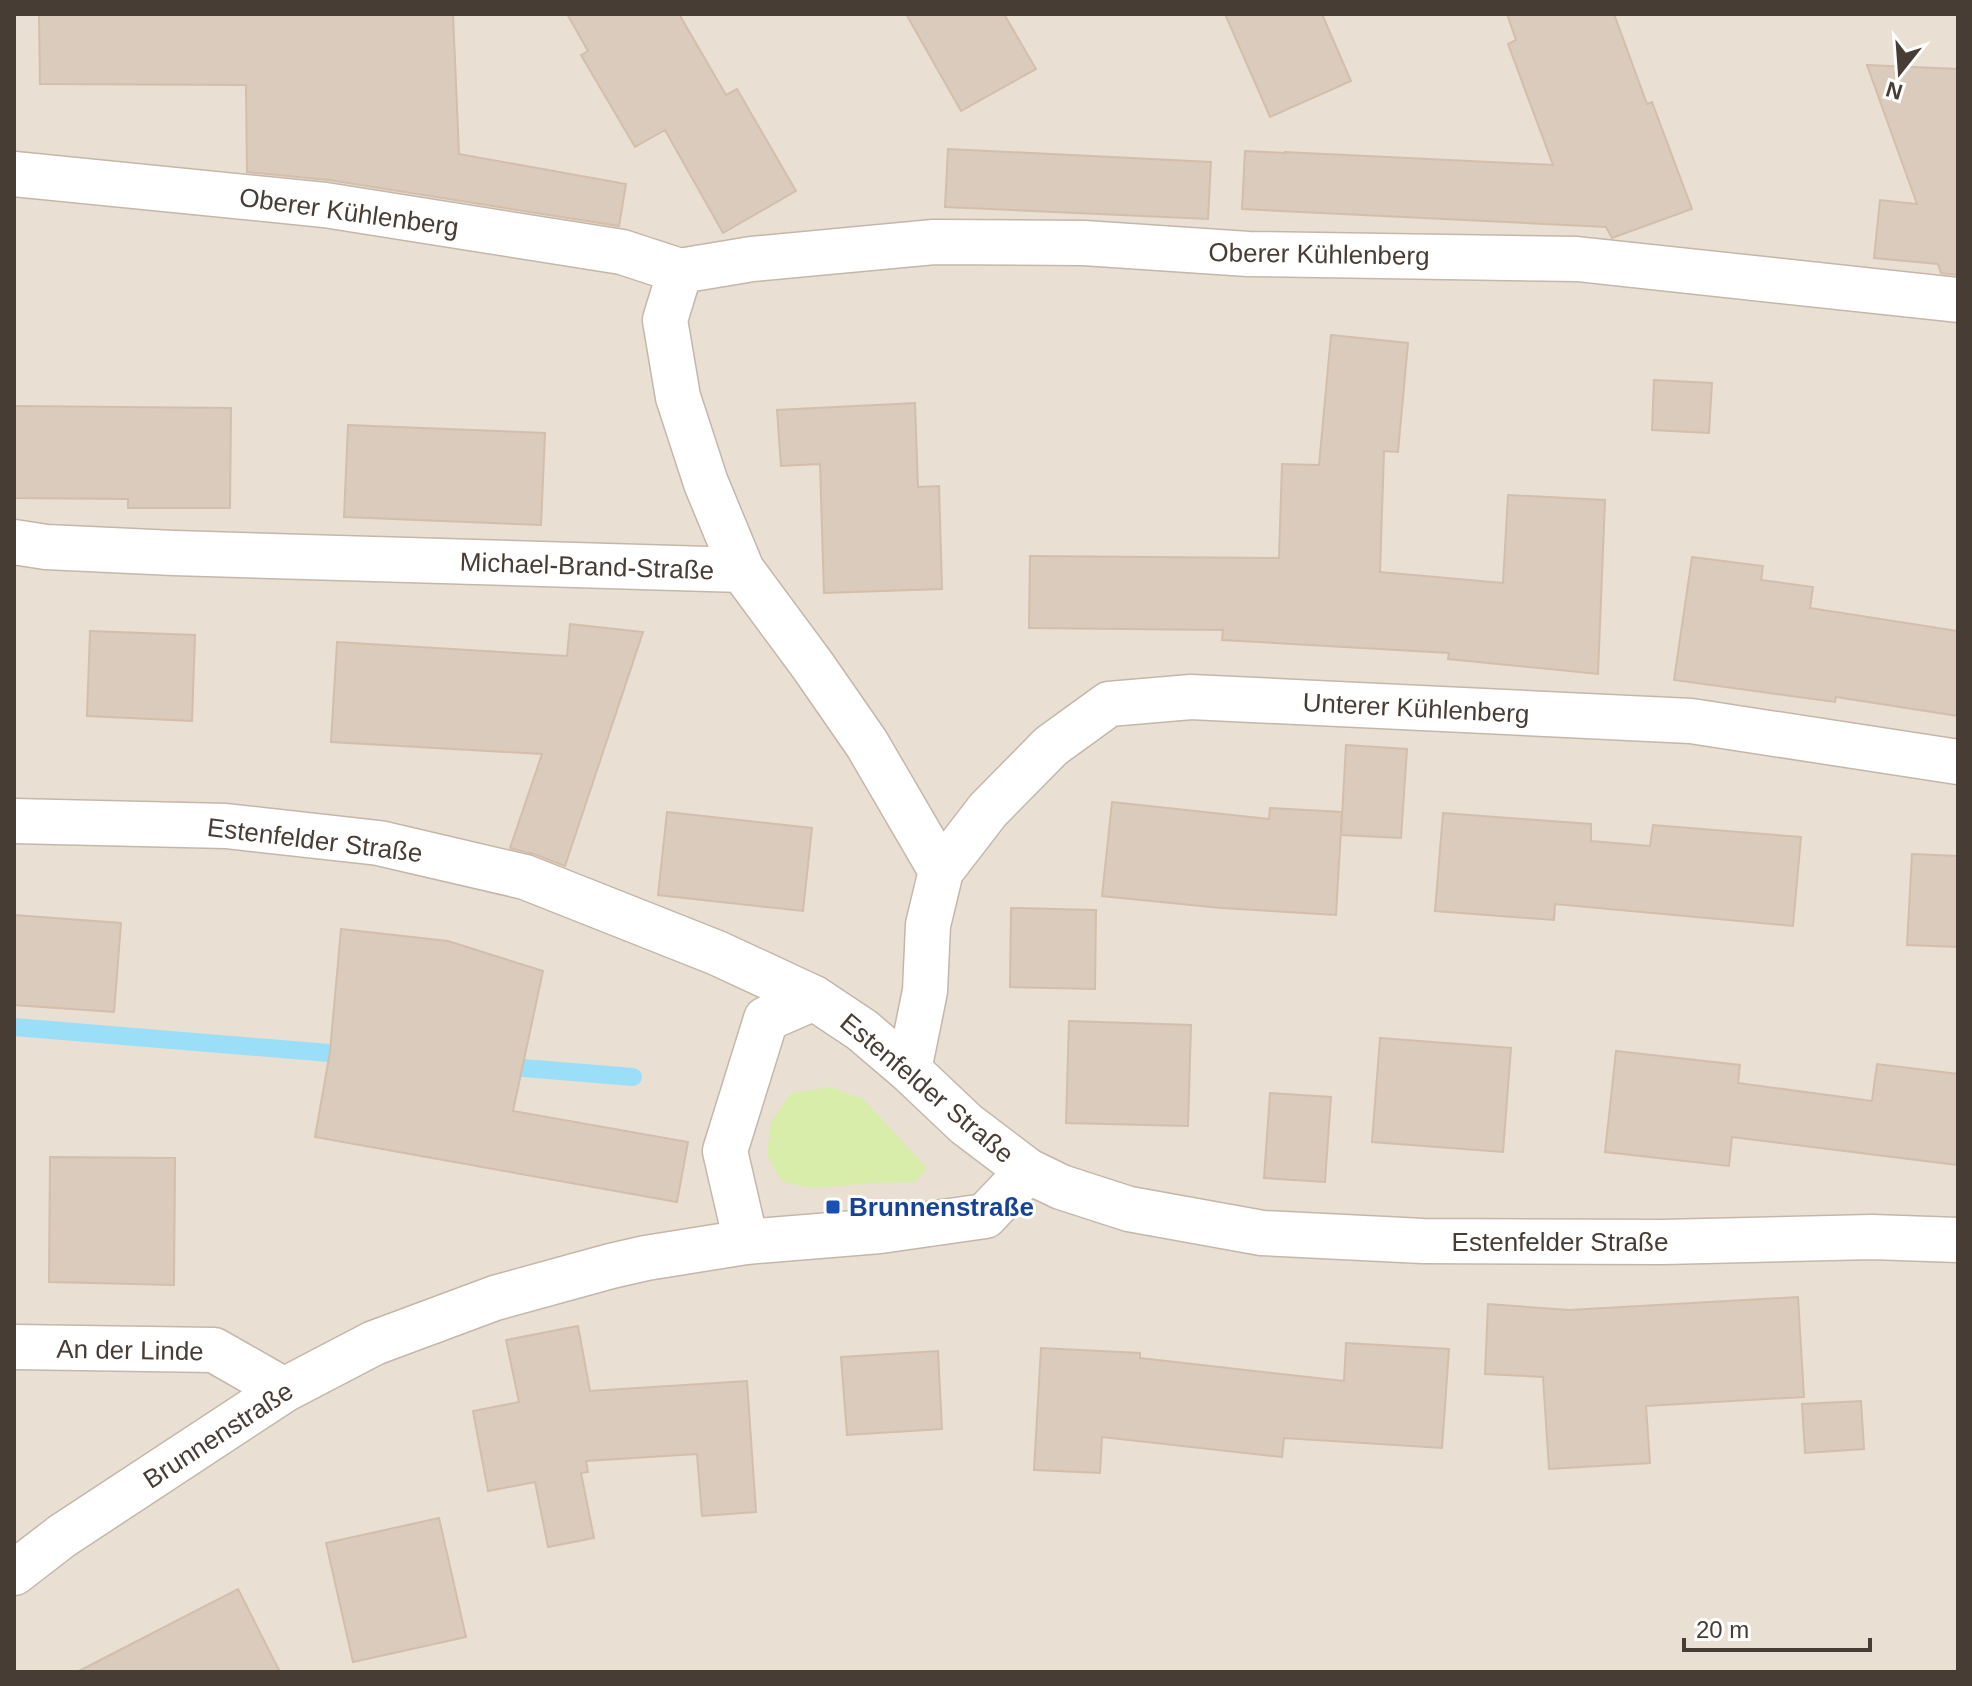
<svg xmlns="http://www.w3.org/2000/svg" width="1972" height="1686" font-family="Helvetica,sans-serif">
  <style>
    .residential { fill: #e9dfd3 }
    .green { fill: #d8edaa }
    .lines { fill: none; stroke-linecap: round; stroke-linejoin: round }
    .stream { stroke: #9bdef7; stroke-width: 18 }
    .building { fill: #dacbbc; stroke: #d3beac; stroke-width: 2 }
    .street-casing { stroke: #c4b7aa; stroke-width: 47 }
    .street { stroke: #fff; stroke-width: 44 }
    .transit-dot { fill: #1a4fb4; stroke: #fff; stroke-width: 3 }
    .labels { text-anchor: middle; dominant-baseline: central; stroke-width: 6; stroke-linejoin: round; paint-order: stroke }
    .street-label { font-size: 26px; fill: #483d34; stroke: #fff }
    .transit-label { font-size: 26px; font-weight: bold; fill: #164399; stroke: #fff; text-anchor: start }
  </style>
  <rect width="100%" height="100%" fill="#f4eee5"/>
  <!-- residential -->
  <path class="residential" d="M 14,14 L 1958,14 L 1958,1672 L 14,1672 Z"/>
  <!-- green -->
  <path class="green" d="M 831,1087 L 863,1099 L 927,1168 L 916,1182 L 879,1183 L 812,1188 L 782,1182 L 767,1155 L 771,1122 L 791,1093 Z"/>
  <g class="lines">
    <!-- stream -->
    <path class="stream" d="M 14,1027 L 354,1055
      M 499,1066 L 633,1077"/>
  </g>
  <!-- building -->
  <path class="building" d="M 39,14 L 453,14 L 459,154 L 626,184 L 619,226 L 329,180 L 247,172 L 246,85 L 40,84 Z
    M 567,14 L 679,14 L 726,95 L 737,89 L 796,191 L 723,233 L 665,130 L 635,147 L 581,55 L 588,51 Z
    M 906,14 L 1004,14 L 1036,69 L 961,111 Z
    M 1225,14 L 1322,14 L 1351,81 L 1270,117 Z
    M 1507,14 L 1614,14 L 1647,104 L 1652,102 L 1692,209 L 1612,238 L 1606,227 L 1242,209 L 1245,151 L 1285,153 L 1285,152 L 1553,165 L 1508,44 L 1516,40 Z
    M 1867,65 L 1958,69 L 1958,275 L 1941,273 L 1938,264 L 1874,258 L 1880,200 L 1917,204 Z
    M 948,149 L 1211,162 L 1208,219 L 945,207 Z
    M 1331,335 L 1408,343 L 1398,452 L 1384,451 L 1380,572 L 1503,583 L 1508,495 L 1605,500 L 1598,674 L 1448,659 L 1449,653 L 1222,640 L 1223,630 L 1029,628 L 1030,556 L 1279,558 L 1282,464 L 1319,465 Z
    M 1654,380 L 1712,383 L 1709,433 L 1652,430 Z
    M 915,403 L 918,487 L 939,486 L 942,589 L 824,593 L 820,464 L 781,466 L 777,410 Z
    M 14,406 L 231,408 L 230,508 L 128,508 L 128,499 L 14,498 Z
    M 348,425 L 545,433 L 541,525 L 344,517 Z
    M 1692,557 L 1763,566 L 1761,580 L 1813,587 L 1810,608 L 1958,631 L 1958,716 L 1836,697 L 1835,702 L 1674,680 Z
    M 570,624 L 643,632 L 565,866 L 534,854 L 510,848 L 542,754 L 331,742 L 337,642 L 567,656 Z
    M 90,631 L 195,635 L 192,721 L 87,716 Z
    M 1346,745 L 1407,749 L 1401,838 L 1341,835 Z
    M 1112,802 L 1269,819 L 1270,808 L 1342,812 L 1336,915 L 1221,908 L 1102,896 Z
    M 667,812 L 812,828 L 803,911 L 658,895 Z
    M 1443,813 L 1591,824 L 1591,841 L 1650,846 L 1653,825 L 1801,837 L 1793,926 L 1555,904 L 1554,920 L 1435,911 Z
    M 1912,854 L 1958,856 L 1958,947 L 1907,945 Z
    M 1011,908 L 1096,910 L 1095,989 L 1010,987 Z
    M 14,915 L 121,923 L 114,1012 L 14,1005 Z
    M 341,929 L 448,941 L 543,971 L 513,1111 L 688,1142 L 677,1202 L 315,1137 L 330,1052 Z
    M 1069,1021 L 1191,1025 L 1188,1126 L 1066,1123 Z
    M 1380,1038 L 1511,1048 L 1503,1152 L 1372,1142 Z
    M 1616,1051 L 1740,1065 L 1738,1083 L 1872,1101 L 1877,1064 L 1958,1074 L 1958,1165 L 1732,1137 L 1729,1166 L 1605,1152 Z
    M 1270,1093 L 1331,1097 L 1325,1182 L 1264,1178 Z
    M 50,1157 L 175,1158 L 174,1285 L 49,1282 Z
    M 1798,1297 L 1804,1397 L 1646,1406 L 1650,1463 L 1549,1469 L 1543,1377 L 1485,1374 L 1488,1304 L 1569,1310 Z
    M 578,1326 L 590,1391 L 747,1381 L 756,1512 L 702,1516 L 697,1454 L 586,1461 L 588,1472 L 581,1473 L 594,1538 L 548,1547 L 535,1482 L 488,1491 L 473,1411 L 519,1402 L 506,1340 Z
    M 1346,1343 L 1449,1349 L 1442,1448 L 1284,1438 L 1282,1457 L 1102,1437 L 1100,1473 L 1034,1470 L 1041,1348 L 1140,1353 L 1140,1358 L 1344,1381 Z
    M 938,1351 L 942,1429 L 847,1435 L 841,1357 Z
    M 1861,1401 L 1864,1449 L 1805,1453 L 1802,1404 Z
    M 439,1518 L 466,1637 L 353,1662 L 326,1543 Z
    M 238,1589 L 280,1672 L 77,1672 Z"/>
  <g class="lines">
    <defs>
      <path id="street" d="M 14,174 L 325,205 L 622,252 L 680,271 L 752,259 L 934,242 L 1084,243 L 1248,254 L 1577,259 L 1958,300
        M 680,271 L 665,320 L 678,397 L 706,483 L 742,570 L 813,666 L 867,744 L 941,871 L 928,925 L 925,991 L 909,1070
        M 14,542 L 46,547 L 174,553 L 742,570
        M 14,821 L 226,826 L 379,843 L 525,877 L 717,953 L 814,998 L 862,1030 L 909,1070 L 966,1124 L 1028,1171 L 1061,1187 L 1129,1209 L 1262,1233 L 1423,1241 L 1663,1242 L 1872,1237 L 1958,1240
        M 941,871 L 988,810 L 1051,746 L 1109,704 L 1191,697 L 1691,721 L 1958,762
        M 746,1242 L 725,1151 L 766,1019 L 814,998
        M 14,1347 L 214,1350 L 284,1390
        M 14,1573 L 62,1536 L 284,1390 L 374,1343 L 495,1298 L 611,1266 L 646,1258 L 746,1242 L 880,1231 L 985,1216 L 1028,1171"/>
    </defs>
    <!-- street casing -->
    <use href="#street" class="street-casing"/>
    <!-- street -->
    <use href="#street" class="street"/>
  </g>
  <!-- markers -->
  <rect class="transit-dot" x="825" y="1199" width="16" height="16" rx="4"/>
  <g class="labels">
    <!-- street labels -->
    <g class="street-label">
      <text transform="translate(349 212) rotate(8)">Oberer Kühlenberg</text>
      <text transform="translate(1319 254) rotate(1)">Oberer Kühlenberg</text>
      <text transform="translate(587 566) rotate(2)">Michael-Brand-Straße</text>
      <text transform="translate(1416 708) rotate(3)">Unterer Kühlenberg</text>
      <text transform="translate(315 840) rotate(7)">Estenfelder Straße</text>
      <text transform="translate(927 1088) rotate(40)">Estenfelder Straße</text>
      <text x="1560" y="1242">Estenfelder Straße</text>
      <text transform="translate(130 1350) rotate(1)">An der Linde</text>
      <text transform="translate(218 1435) rotate(-33)">Brunnenstraße</text>
    </g>
    <!-- transit labels -->
    <g class="transit-label">
      <text x="849" y="1207">Brunnenstraße</text>
    </g>
  </g>
  <!-- border -->
  <rect width="1972" height="1686" fill="none" stroke="#483d34" stroke-width="32"/>
  <!-- north arrow -->
  <g transform="translate(1900 72) rotate(197)" stroke="#ffffff" stroke-width="6" paint-order="stroke">
  <path d="M0-6L14 30L0 20L-14 30Z" fill="#483d34"/>
  <text y="-12" font-size="22" font-weight="bold" text-anchor="middle" fill="#483d34">N</text>
  </g>
  <!-- scale -->
  <path d="M1684 1638v12h186v-12" fill="none" stroke="#483d34" stroke-width="4"/>
  <text x="1696" y="1638" font-size="24" fill="#483d34" stroke="#ffffff" stroke-width="6" paint-order="stroke">20 m</text>
</svg>
